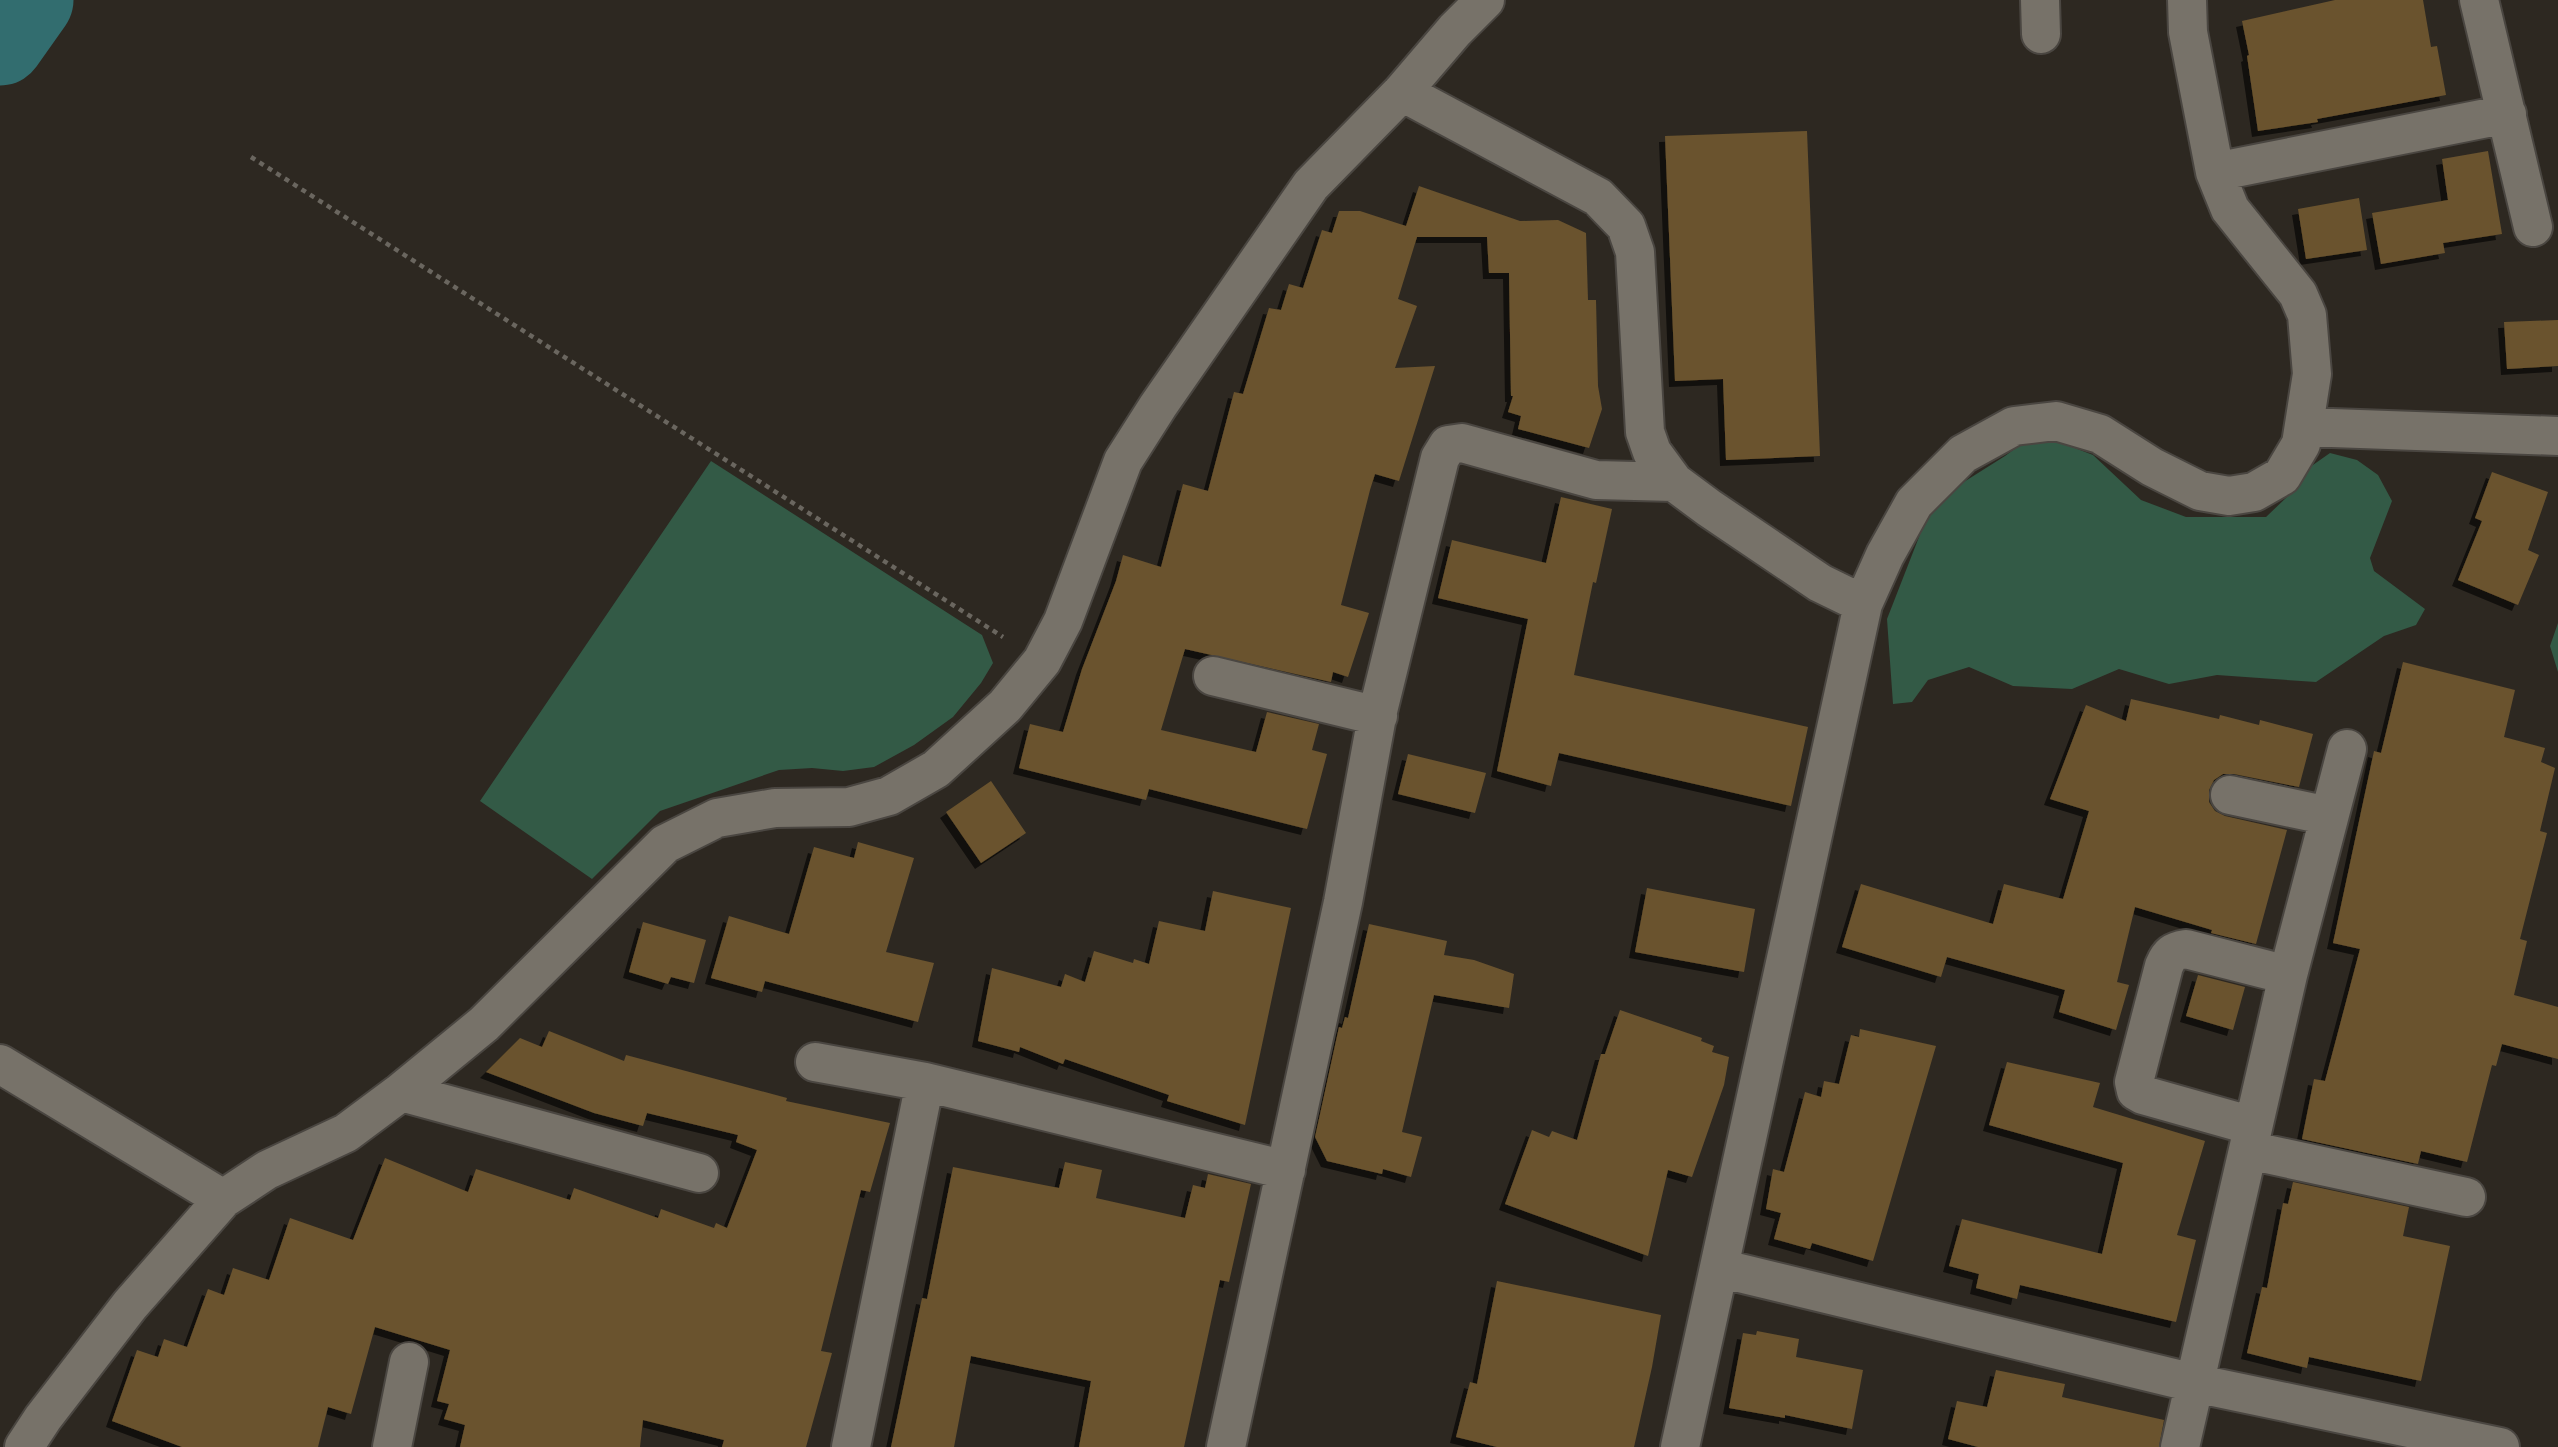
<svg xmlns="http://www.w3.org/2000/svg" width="2558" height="1447" font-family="Manrope,sans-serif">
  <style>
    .green { fill: #335a46 }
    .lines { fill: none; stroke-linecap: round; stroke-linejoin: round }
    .river { stroke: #326d6f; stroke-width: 89 }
    .building { fill: #6a532e; filter: url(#shadow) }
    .minor-casing { stroke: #4a4641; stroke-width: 42 }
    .path { stroke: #6a665f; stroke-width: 4.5; stroke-dasharray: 5 5; stroke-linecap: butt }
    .minor { stroke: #777269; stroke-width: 38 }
  </style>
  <defs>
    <filter id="shadow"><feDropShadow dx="-6" dy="6" stdDeviation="0" flood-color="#0009"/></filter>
  </defs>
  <rect width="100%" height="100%" fill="#2d2821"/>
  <!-- green -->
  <path class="green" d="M 2036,433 L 2093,455 L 2141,500 L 2186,517 L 2266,517 L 2290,494 L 2310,467 L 2330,453 L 2357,460 L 2378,475 L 2392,501 L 2370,558 L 2374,571 L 2425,609 L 2416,625 L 2384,636 L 2316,682 L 2217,675 L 2169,684 L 2119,669 L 2072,689 L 2013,686 L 1969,667 L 1928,680 L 1912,702 L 1893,704 L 1887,619 L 1926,519 L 1959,485 L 2005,456 Z
    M 711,461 L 982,635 L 993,663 L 981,683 L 953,717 L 914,745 L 874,767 L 843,771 L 812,768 L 779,770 L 660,811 L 592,879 L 480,801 Z
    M 2558,623 L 2558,672 L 2550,646 Z"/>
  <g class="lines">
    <!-- river -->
    <path class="river" d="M 0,41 L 29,0"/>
  </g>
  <!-- building -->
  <path class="building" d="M 2335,0 L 2423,0 L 2431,47 L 2437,46 L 2446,95 L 2317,119 L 2318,122 L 2258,131 L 2247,56 L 2249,55 L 2242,21 Z
    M 1807,131 L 1820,456 L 1726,460 L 1723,379 L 1675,381 L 1665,136 Z
    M 2488,151 L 2502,234 L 2443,243 L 2445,253 L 2381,264 L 2372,213 L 2448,200 L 2442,159 Z
    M 1419,186 L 1520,221 L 1558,220 L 1586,233 L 1588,300 L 1596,300 L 1598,386 L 1602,409 L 1589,448 L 1518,429 L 1521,416 L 1508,412 L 1513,396 L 1511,396 L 1509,273 L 1489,273 L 1487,237 L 1417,237 L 1398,299 L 1417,306 L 1395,368 L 1435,366 L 1399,481 L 1375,474 L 1370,490 L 1341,605 L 1369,613 L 1348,677 L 1333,672 L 1331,682 L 1185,649 L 1161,730 L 1256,752 L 1267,712 L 1319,724 L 1312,750 L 1327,754 L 1307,829 L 1149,789 L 1146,800 L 1019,768 L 1030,724 L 1063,732 L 1082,669 L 1116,581 L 1123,555 L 1161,567 L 1183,484 L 1208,491 L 1234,392 L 1243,394 L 1269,308 L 1281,310 L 1289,284 L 1303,288 L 1322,230 L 1332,233 L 1339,211 L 1360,211 L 1406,226 Z
    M 2359,198 L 2367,250 L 2306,259 L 2298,209 Z
    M 2558,320 L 2558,366 L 2507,369 L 2504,322 Z
    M 2492,472 L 2548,492 L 2528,550 L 2539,555 L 2518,605 L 2458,580 L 2482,521 L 2475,518 Z
    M 1561,497 L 1612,509 L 1596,583 L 1593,582 L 1574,675 L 1808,727 L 1791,806 L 1559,753 L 1551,786 L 1497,771 L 1528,619 L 1438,598 L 1452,540 L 1546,563 Z
    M 2403,662 L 2515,690 L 2504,737 L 2545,748 L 2541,762 L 2555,768 L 2540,831 L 2547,833 L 2520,939 L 2527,941 L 2514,995 L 2558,1007 L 2558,1059 L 2502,1044 L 2496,1066 L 2492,1065 L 2467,1162 L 2421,1151 L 2418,1164 L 2302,1139 L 2314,1079 L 2325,1081 L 2360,949 L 2333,943 L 2374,751 L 2381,753 Z
    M 2131,699 L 2219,719 L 2220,715 L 2259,725 L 2260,720 L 2313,734 L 2299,787 L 2234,774 L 2223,774 L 2214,780 L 2209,790 L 2209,802 L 2215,811 L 2225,816 L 2287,830 L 2256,944 L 2211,933 L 2212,930 L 2135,907 L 2117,982 L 2129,985 L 2116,1030 L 2059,1012 L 2065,990 L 1947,957 L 1941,977 L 1842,947 L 1861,884 L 1993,924 L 2004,884 L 2063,899 L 2089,811 L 2050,799 L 2086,705 L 2126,721 Z
    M 1408,754 L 1486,773 L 1475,813 L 1398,794 Z
    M 991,781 L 1026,833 L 981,863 L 946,812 Z
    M 858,842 L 914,858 L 886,952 L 934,963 L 918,1022 L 765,981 L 762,992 L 711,978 L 729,916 L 789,934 L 814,847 L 854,858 Z
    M 1647,888 L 1755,909 L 1744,972 L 1635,952 Z
    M 1213,891 L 1291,908 L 1245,1125 L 1167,1101 L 1169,1095 L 1065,1059 L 1063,1064 L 1020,1047 L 1019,1052 L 978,1041 L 992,968 L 1061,987 L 1065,974 L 1085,982 L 1094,951 L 1133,963 L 1134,959 L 1149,964 L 1159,921 L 1205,931 Z
    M 643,922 L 706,940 L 694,983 L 671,977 L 668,984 L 629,972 Z
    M 1369,924 L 1447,941 L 1444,955 L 1474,960 L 1514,974 L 1509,1008 L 1434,995 L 1402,1132 L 1422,1137 L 1411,1177 L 1383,1169 L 1382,1174 L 1327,1161 L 1315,1137 L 1339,1027 L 1342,1028 L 1345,1017 L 1348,1018 Z
    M 2198,975 L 2245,987 L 2233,1030 L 2186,1016 Z
    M 1620,1010 L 1702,1038 L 1701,1041 L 1714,1046 L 1712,1052 L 1729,1057 L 1724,1085 L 1692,1177 L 1668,1170 L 1648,1256 L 1505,1204 L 1532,1130 L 1549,1137 L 1552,1131 L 1577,1140 L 1601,1054 L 1605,1054 Z
    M 1860,1029 L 1936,1046 L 1873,1261 L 1812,1243 L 1810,1249 L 1774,1239 L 1781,1213 L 1766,1209 L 1773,1169 L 1784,1172 L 1805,1092 L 1821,1097 L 1824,1081 L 1839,1084 L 1851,1035 L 1859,1037 Z
    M 549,1031 L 624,1061 L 626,1055 L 787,1098 L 786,1101 L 890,1123 L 870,1192 L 861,1190 L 821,1351 L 832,1353 L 806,1447 L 722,1447 L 724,1440 L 643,1420 L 640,1447 L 460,1447 L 465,1425 L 444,1419 L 449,1404 L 437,1401 L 450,1350 L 375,1327 L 351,1414 L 328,1407 L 318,1447 L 182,1447 L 112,1421 L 137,1350 L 158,1357 L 164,1339 L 187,1347 L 208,1289 L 224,1295 L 233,1268 L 269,1280 L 290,1218 L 353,1240 L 385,1158 L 468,1192 L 476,1169 L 570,1200 L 574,1188 L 658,1218 L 661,1209 L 714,1228 L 716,1223 L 727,1228 L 757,1150 L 736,1142 L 738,1135 L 647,1113 L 643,1126 L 594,1113 L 486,1072 L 520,1038 L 542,1047 Z
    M 2007,1062 L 2100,1083 L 2093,1107 L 2205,1141 L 2177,1235 L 2196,1240 L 2176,1322 L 2020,1285 L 2017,1299 L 1976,1288 L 1979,1274 L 1949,1266 L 1962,1219 L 2102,1254 L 2123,1163 L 1989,1125 Z
    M 1065,1162 L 1102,1170 L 1096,1198 L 1185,1218 L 1193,1185 L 1205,1188 L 1208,1174 L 1251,1184 L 1229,1282 L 1220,1280 L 1184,1447 L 1079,1447 L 1091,1381 L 971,1356 L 954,1447 L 891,1447 L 922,1298 L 927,1299 L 953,1167 L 1059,1188 Z
    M 2293,1182 L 2409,1207 L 2403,1236 L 2450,1246 L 2421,1381 L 2309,1357 L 2307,1368 L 2247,1353 L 2262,1287 L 2267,1288 L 2283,1203 L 2288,1204 Z
    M 1497,1281 L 1661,1315 L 1652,1367 L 1634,1447 L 1497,1447 L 1456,1437 L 1470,1382 L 1477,1384 Z
    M 1757,1331 L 1799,1339 L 1796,1357 L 1863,1370 L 1852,1429 L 1785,1415 L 1785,1418 L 1729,1408 L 1743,1333 L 1756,1335 Z
    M 1996,1370 L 2065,1384 L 2062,1397 L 2164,1420 L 2159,1447 L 1978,1447 L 1948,1439 L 1957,1401 L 1987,1407 Z"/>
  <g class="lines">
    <defs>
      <path id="minor" d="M 2040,0 L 2041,34
        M 2479,0 L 2533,227
        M 1402,92 L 1598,197 L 1626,226 L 1635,252 L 1645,432 L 1652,452 L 1674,482 L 1709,508 L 1820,583 L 1863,604
        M 2215,172 L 2507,114
        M 2304,427 L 2558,436
        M 1213,676 L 1378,716
        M 2230,795 L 2329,816
        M 815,1062 L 925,1082 L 1286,1170
        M 0,1064 L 223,1199
        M 401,1092 L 699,1173
        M 2253,1126 L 2143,1095 L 2136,1091 L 2134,1082 L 2164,966 C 2169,954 2173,951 2186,949 L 2288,975
        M 2248,1150 L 2466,1197
        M 1719,1268 L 2194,1383 L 2500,1447
        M 24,1447 L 43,1418 L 130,1305 L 223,1199 L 267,1170 L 346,1133 L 401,1092 L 484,1024 L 665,844 L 717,818 L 775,808 L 849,807 L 889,796 L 936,769 L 1005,706 L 1042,661 L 1063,621 L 1123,461 L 1158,406 L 1311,185 L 1402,92 L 1455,30 L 1485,0
        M 392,1447 L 409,1362
        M 851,1447 L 925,1082
        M 1226,1447 L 1343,902 L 1378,711 L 1440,458 L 1448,445 L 1462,443 L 1596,480 L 1674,482
        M 1680,1447 L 1863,604 L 1885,555 L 1914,503 L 1963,454 L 2014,426 L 2056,421 L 2100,434 L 2152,467 L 2200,491 L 2229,496 L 2254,492 L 2282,476 L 2301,444 L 2312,374 L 2307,315 L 2298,294 L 2230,209 L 2215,172 L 2188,32 L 2187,0
        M 2180,1447 L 2288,975 L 2347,749"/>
    </defs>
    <!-- minor casing -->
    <use href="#minor" class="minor-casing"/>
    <!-- path -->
    <path class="path" d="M 251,157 L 1003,637"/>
    <!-- minor -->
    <use href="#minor" class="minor"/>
  </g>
</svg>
